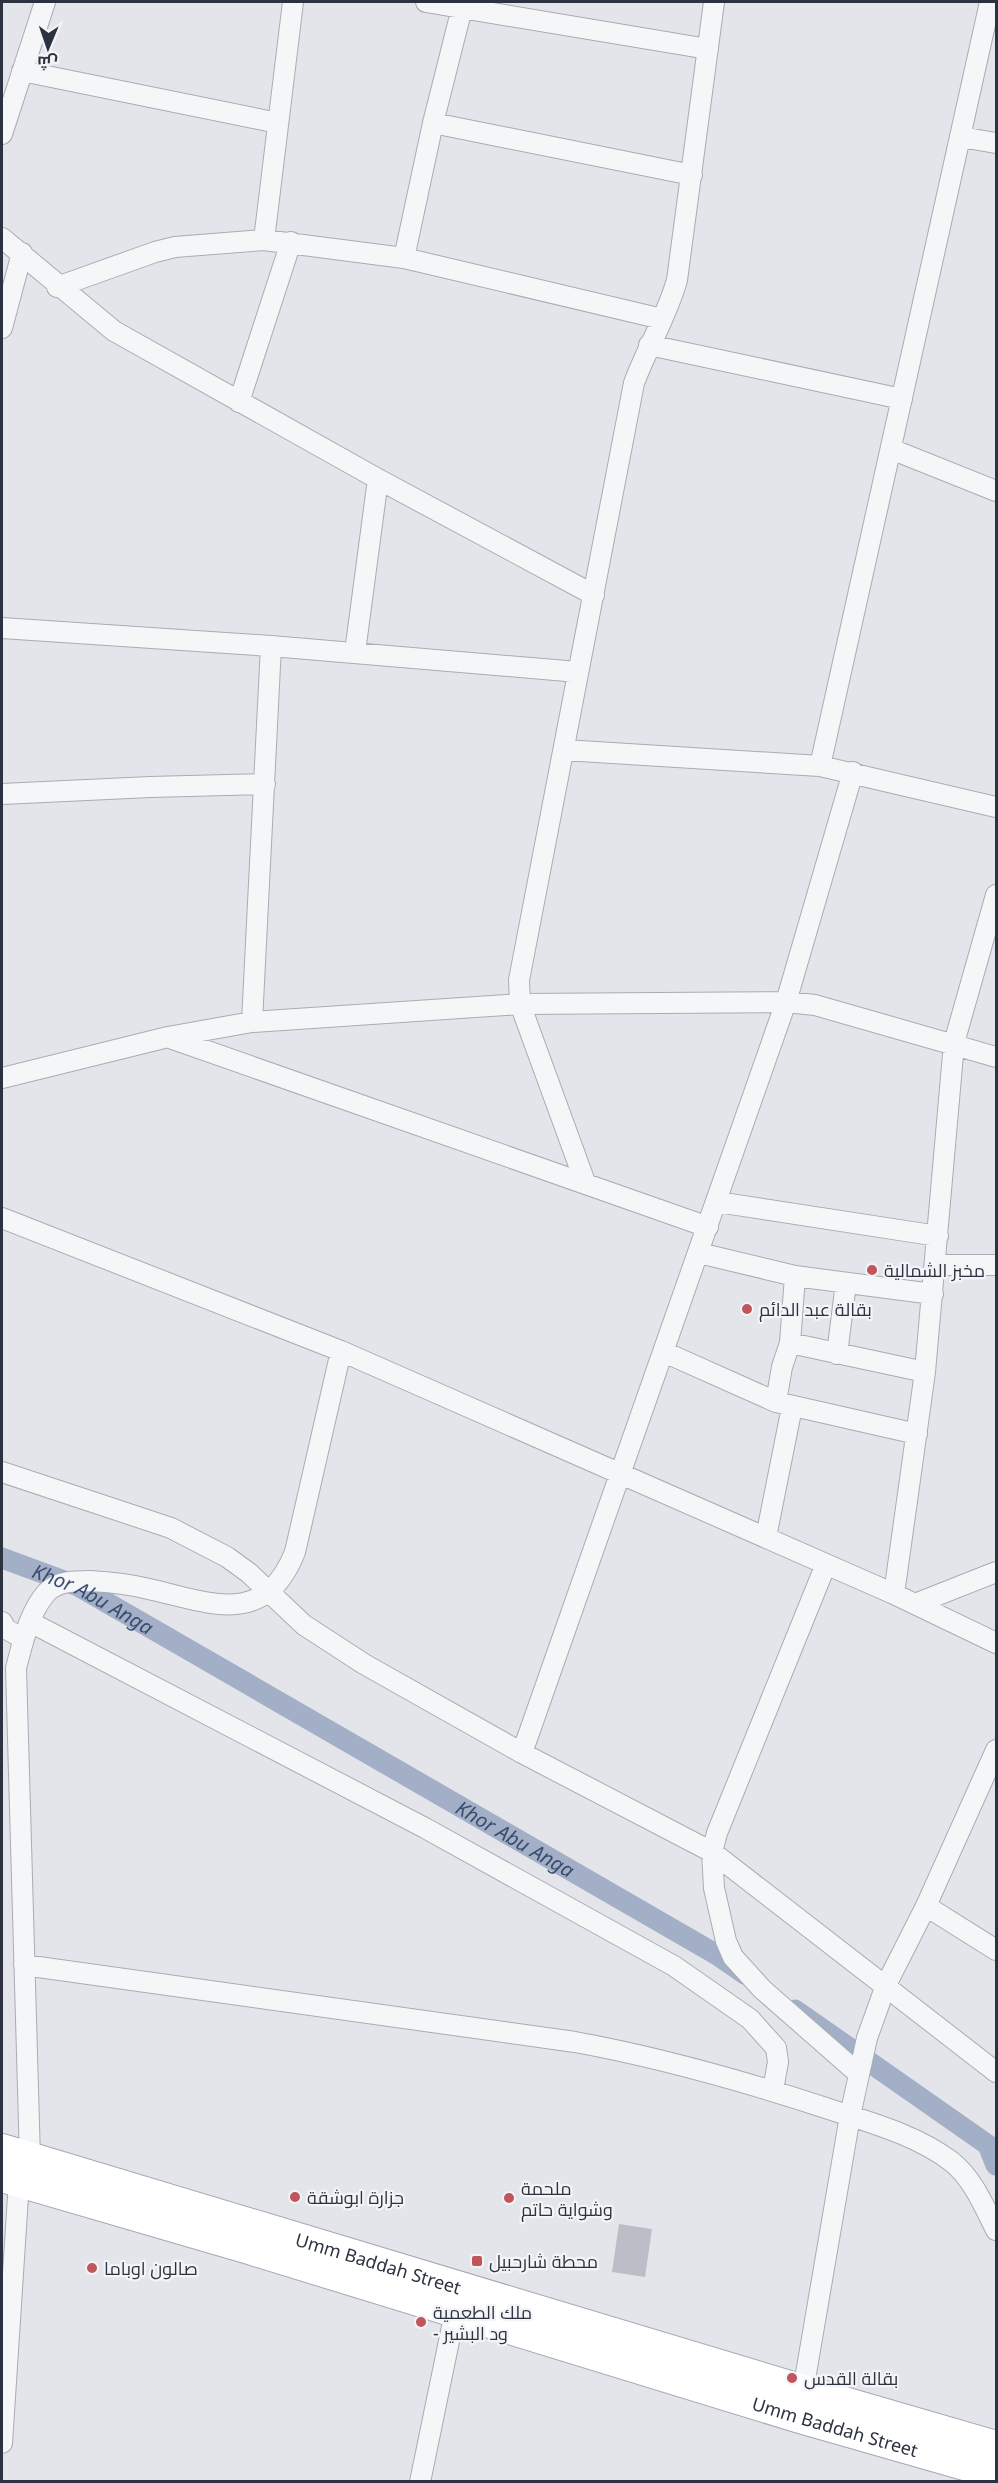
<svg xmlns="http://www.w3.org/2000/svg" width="998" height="2483" font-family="'Noto Sans',Cairo,sans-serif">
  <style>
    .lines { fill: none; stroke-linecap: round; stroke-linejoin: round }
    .canal { stroke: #a2afc6; stroke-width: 21 }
    .building { fill: #bbbec6 }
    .street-casing { stroke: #a8acb4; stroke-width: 22 }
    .primary-casing { stroke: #a3a8b4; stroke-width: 34 }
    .street { stroke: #f5f6f8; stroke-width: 20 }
    .primary { stroke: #fff; stroke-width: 32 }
    .poi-dot { fill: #c25559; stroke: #f2f4f7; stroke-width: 2 }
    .labels { text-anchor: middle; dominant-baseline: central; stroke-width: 4.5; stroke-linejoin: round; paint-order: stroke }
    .poi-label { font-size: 18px; fill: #2c3240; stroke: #f2f4f7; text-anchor: start }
    .street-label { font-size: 18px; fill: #2c3240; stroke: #f2f4f7 }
    .water-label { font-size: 20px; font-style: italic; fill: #3a4d71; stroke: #f2f4f7 }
  </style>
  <rect width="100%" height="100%" fill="#e3e5ea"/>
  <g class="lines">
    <!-- canal -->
    <g class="canal">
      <path id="s1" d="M 2,1558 L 78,1586 L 719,1956 L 745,1974"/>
      <path d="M 795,2010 L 988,2145 L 996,2165"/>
    </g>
  </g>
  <!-- building -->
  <path class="building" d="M 619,2224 L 652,2229 L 645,2277 L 612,2272 Z"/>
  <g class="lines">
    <defs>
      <path id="street" d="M 426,2 L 708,49
        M 22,71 L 278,123
        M 433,123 L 692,175
        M 2,134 L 45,2
        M 961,137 L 996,143
        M 2,238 L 114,331 L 378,479 L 594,595
        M 264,240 L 404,258 L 662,319
        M 404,258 L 433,123 L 462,8
        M 57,287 L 155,252 L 175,247 L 264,240 L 293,2
        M 2,328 L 22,253
        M 649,345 L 902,399
        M 239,402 L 291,242
        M 891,449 L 996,491
        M 2,628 L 271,646 L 578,672
        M 355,652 L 378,479
        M 564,750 L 820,766 L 996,807
        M 820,766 L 990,2
        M 2,794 L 150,787 L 265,784
        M 252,1022 L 271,646
        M 170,1038 L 708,1227
        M 2,1078 L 168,1037 L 252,1022 L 520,1004 L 786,1002 L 815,1005 L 996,1057
        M 585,1182 L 520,1004 L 519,980 L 634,383 C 647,348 667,316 677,280 L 714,2
        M 717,1202 L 938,1236
        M 2,1218 L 341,1351 L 894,1594 L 996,1643
        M 699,1253 L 795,1276 L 933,1294
        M 935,1265 L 996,1265
        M 790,1343 L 925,1372
        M 664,1352 L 776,1402 L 917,1434
        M 837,1354 L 846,1283
        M 776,1402 L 782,1367 L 790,1343 L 795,1276
        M 2,1472 L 171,1528 L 227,1557 L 249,1573 L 304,1625 L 364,1664 L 522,1753 L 712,1852 L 996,2072
        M 766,1537 L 792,1407
        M 826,1564 L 717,1833 L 712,1852 L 714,1888 L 726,1941 L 733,1957 L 762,1989 L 859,2074
        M 894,1594 L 925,1372 L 954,1043 L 996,895
        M 915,1604 L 996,1572
        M 2,1622 L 6,1629 L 24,1639
        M 30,1622 L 425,1828 L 674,1966 L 750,2019 L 776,2048 L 778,2062 L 773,2090
        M 522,1753 L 786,1002 L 853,772
        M 926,1906 L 996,1950
        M 24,1965 L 575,2042 C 663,2058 750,2083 835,2111 C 875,2124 918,2136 952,2162 C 973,2179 984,2206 996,2230
        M 30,2159 L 16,1668 C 23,1642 29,1612 47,1592 C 58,1581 75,1581 90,1581 C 110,1582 129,1584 149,1589 C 210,1603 265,1628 295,1552 L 341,1351
        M 803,2391 L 850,2116 L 867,2038 L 886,1985 L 926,1906 L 996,1750
        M 2,2443 L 19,2181
        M 420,2482 L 455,2312"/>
      <g id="primary">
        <path id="s2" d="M 2,2150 L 803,2391 L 996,2447"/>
        <path id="s3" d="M 2,2176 L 249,2248 L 800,2417 L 996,2473"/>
      </g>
    </defs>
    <!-- street casing -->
    <use href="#street" class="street-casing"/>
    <!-- primary casing -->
    <use href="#primary" class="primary-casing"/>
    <!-- street -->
    <use href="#street" class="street"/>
    <!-- primary -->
    <use href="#primary" class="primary"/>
  </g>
  <!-- markers -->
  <g class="poi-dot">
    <circle cx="872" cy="1270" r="6"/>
    <circle cx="747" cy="1309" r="6"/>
    <circle cx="295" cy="2197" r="6"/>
    <circle cx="509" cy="2198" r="6"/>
    <rect x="471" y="2255" width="12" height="12" rx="3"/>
    <circle cx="92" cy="2268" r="6"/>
    <circle cx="421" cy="2322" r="6"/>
    <circle cx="792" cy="2378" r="6"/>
  </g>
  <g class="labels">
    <!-- poi labels -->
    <g class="poi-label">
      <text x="884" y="1270">مخبز الشمالية</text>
      <text x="759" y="1309">بقالة عبد الدائم</text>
      <text x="521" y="2188">ملحمة<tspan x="521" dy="21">وشواية حاتم</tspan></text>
      <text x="307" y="2197">جزارة ابوشقة</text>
      <text x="489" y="2261">محطة شارحبيل</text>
      <text x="104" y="2268">صالون اوباما</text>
      <text x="433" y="2312">ملك الطعمية<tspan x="433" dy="21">- ود البشير</tspan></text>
      <text x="804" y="2378">بقالة القدس</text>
    </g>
    <!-- street labels -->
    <g class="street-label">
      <text stroke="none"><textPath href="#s2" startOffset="393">Umm Baddah Street</textPath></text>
      <text stroke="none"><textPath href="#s3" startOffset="870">Umm Baddah Street</textPath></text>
    </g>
    <!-- water labels -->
    <g class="water-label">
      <text stroke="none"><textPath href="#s1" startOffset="100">Khor Abu Anga</textPath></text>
      <text stroke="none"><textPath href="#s1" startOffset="586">Khor Abu Anga</textPath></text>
    </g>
  </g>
  <!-- border -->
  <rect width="998" height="2483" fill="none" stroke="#2c3240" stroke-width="6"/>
  <!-- north arrow -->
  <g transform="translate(48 48) rotate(182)" stroke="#f2f4f7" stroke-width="4.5" paint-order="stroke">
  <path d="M0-4.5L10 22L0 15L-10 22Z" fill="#2c3240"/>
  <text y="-9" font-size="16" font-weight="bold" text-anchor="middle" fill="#2c3240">ش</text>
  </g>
</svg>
